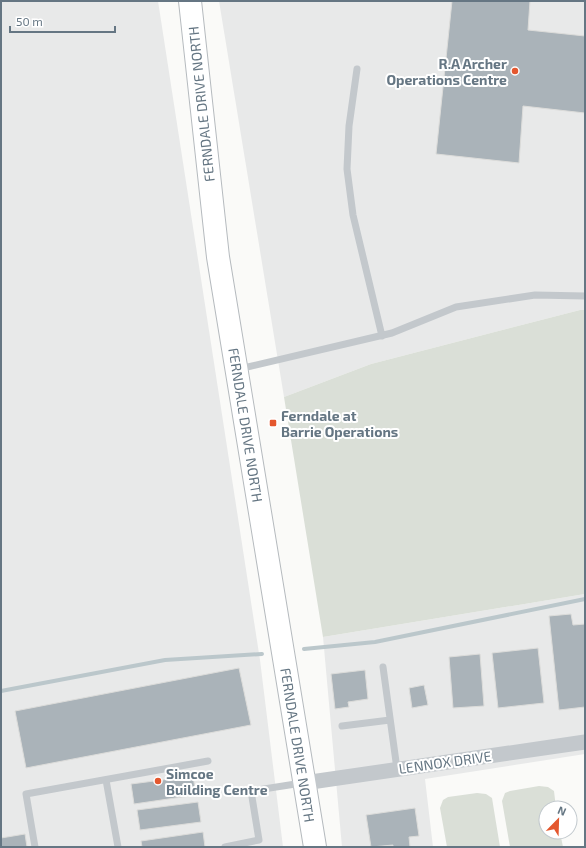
<svg xmlns="http://www.w3.org/2000/svg" width="586" height="848" font-family="'Exo 2',sans-serif">
  <style>
    .built { fill: #e8e9e9 }
    .green { fill: #dadfd7 }
    .lines { fill: none; stroke-linecap: round; stroke-linejoin: round }
    .stream { stroke: #bbc7cb; stroke-width: 4 }
    .building { fill: #aab3b9; stroke: #dcdcda }
    .primary-casing { stroke: #b5babe; stroke-width: 24 }
    .service { stroke: #c3c8cc; stroke-width: 7 }
    .minor { stroke: #c3c8cc; stroke-width: 15 }
    .primary { stroke: #fff; stroke-width: 22 }
    .poi-dot { fill: #e4572e; stroke: #fff; stroke-width: 1.5 }
    .labels { text-anchor: middle; dominant-baseline: central; stroke-width: 4; stroke-linejoin: round; paint-order: stroke }
    .poi-label { font-size: 14px; font-weight: bold; fill: #657683; stroke: #fff; text-anchor: start }
    .street-label { font-size: 14px; fill: #657683; stroke: #fff }
  </style>
  <rect width="100%" height="100%" fill="#fafaf8"/>
  <!-- built -->
  <path class="built" d="M 1,1 L 158,1 L 260,660 L 283,847 L 1,847 Z
    M 219,1 L 585,1 L 585,310 L 580,310 L 371,364 L 284,397 Z
    M 585,594 L 585,754 L 425,779 L 433,847 L 342,847 L 323,637 Z"/>
  <!-- green -->
  <path class="green" d="M 580,310 L 585,310 L 585,594 L 323,637 L 284,397 L 371,364 Z
    M 539,786 L 548,787 L 554,791 L 556,808 L 546,808 L 546,832 L 560,832 L 563,847 L 510,847 L 502,801 L 505,793 L 510,791 Z
    M 477,793 L 486,794 L 492,798 L 500,847 L 447,847 L 440,808 L 443,800 L 448,797 Z"/>
  <g class="lines">
    <!-- stream -->
    <path class="stream" d="M 304,649 L 375,642 L 585,599
      M 1,691 L 165,660 L 262,654"/>
  </g>
  <!-- building -->
  <path class="building" d="M 452,1 L 530,1 L 528,30 L 585,36 L 585,113 L 523,106 L 519,163 L 436,154 Z
    M 571,614 L 573,625 L 585,624 L 585,707 L 559,710 L 549,616 Z
    M 538,648 L 544,703 L 498,708 L 492,653 Z
    M 480,654 L 484,706 L 453,708 L 449,657 Z
    M 239,668 L 251,725 L 26,768 L 15,711 Z
    M 365,670 L 368,699 L 348,702 L 349,707 L 335,709 L 331,674 Z
    M 424,685 L 428,705 L 412,708 L 409,688 Z
    M 193,776 L 196,795 L 134,804 L 131,784 Z
    M 198,802 L 201,822 L 140,830 L 137,810 Z
    M 415,808 L 419,836 L 409,837 L 410,847 L 393,847 L 393,845 L 371,847 L 366,815 Z
    M 203,832 L 205,847 L 142,847 L 141,841 Z
    M 25,834 L 27,847 L 1,847 L 1,838 Z"/>
  <g class="lines">
    <defs>
      <path id="primary" d="M 190,1 L 218,257 L 315,847"/>
    </defs>
    <!-- primary casing -->
    <use href="#primary" class="primary-casing"/>
    <!-- service -->
    <path class="service" d="M 357,69 L 349,126 L 347,169 L 353,215 L 382,336
      M 239,369 L 392,333 L 456,307 L 535,295 L 585,296
      M 383,667 L 397,769
      M 342,726 L 390,720
      M 106,780 L 118,847
      M 35,847 L 26,794 L 208,761
      M 225,847 L 259,840 L 251,791 L 302,783"/>
    <!-- minor -->
    <path class="minor" d="M 304,783 L 585,742"/>
    <!-- primary -->
    <use href="#primary" class="primary"/>
  </g>
  <!-- markers -->
  <g class="poi-dot">
    <circle cx="515" cy="71" r="4"/>
    <rect x="269" y="419" width="8" height="8" rx="2"/>
    <circle cx="158" cy="781" r="4"/>
  </g>
  <g class="labels">
    <!-- poi labels -->
    <g class="poi-label">
      <text x="507" y="63" text-anchor="end">R.A Archer<tspan x="507" dy="16">Operations Centre</tspan></text>
      <text x="281" y="415">Ferndale at<tspan x="281" dy="16">Barrie Operations</tspan></text>
      <text x="166" y="773">Simcoe<tspan x="166" dy="16">Building Centre</tspan></text>
    </g>
    <!-- street labels -->
    <g class="street-label">
      <text transform="translate(201 104) rotate(-96)">FERNDALE DRIVE NORTH</text>
      <text transform="translate(246 425) rotate(81)">FERNDALE DRIVE NORTH</text>
      <text transform="translate(298 745) rotate(81)">FERNDALE DRIVE NORTH</text>
      <text transform="translate(445 762) rotate(-8)">LENNOX DRIVE</text>
    </g>
  </g>
  <!-- border -->
  <rect width="586" height="848" fill="none" stroke="#657683" stroke-width="4"/>
  <!-- north arrow -->
  <g transform="translate(558 820) rotate(23)"><circle r="19" fill="#ffffff" stroke="#c1c8cd"/>
  <path d="M0-3L7 15L0 10L-7 15Z" fill="#e4572e"/>
  <text y="-6" font-size="11" font-weight="bold" text-anchor="middle" fill="#657683">N</text>
  </g>
  <!-- scale -->
  <path d="M10 26v6h105v-6" fill="none" stroke="#657683" stroke-width="2"/>
  <text x="16" y="26" font-size="12" fill="#657683" stroke="#ffffff" stroke-width="3" paint-order="stroke">50 m</text>
</svg>
